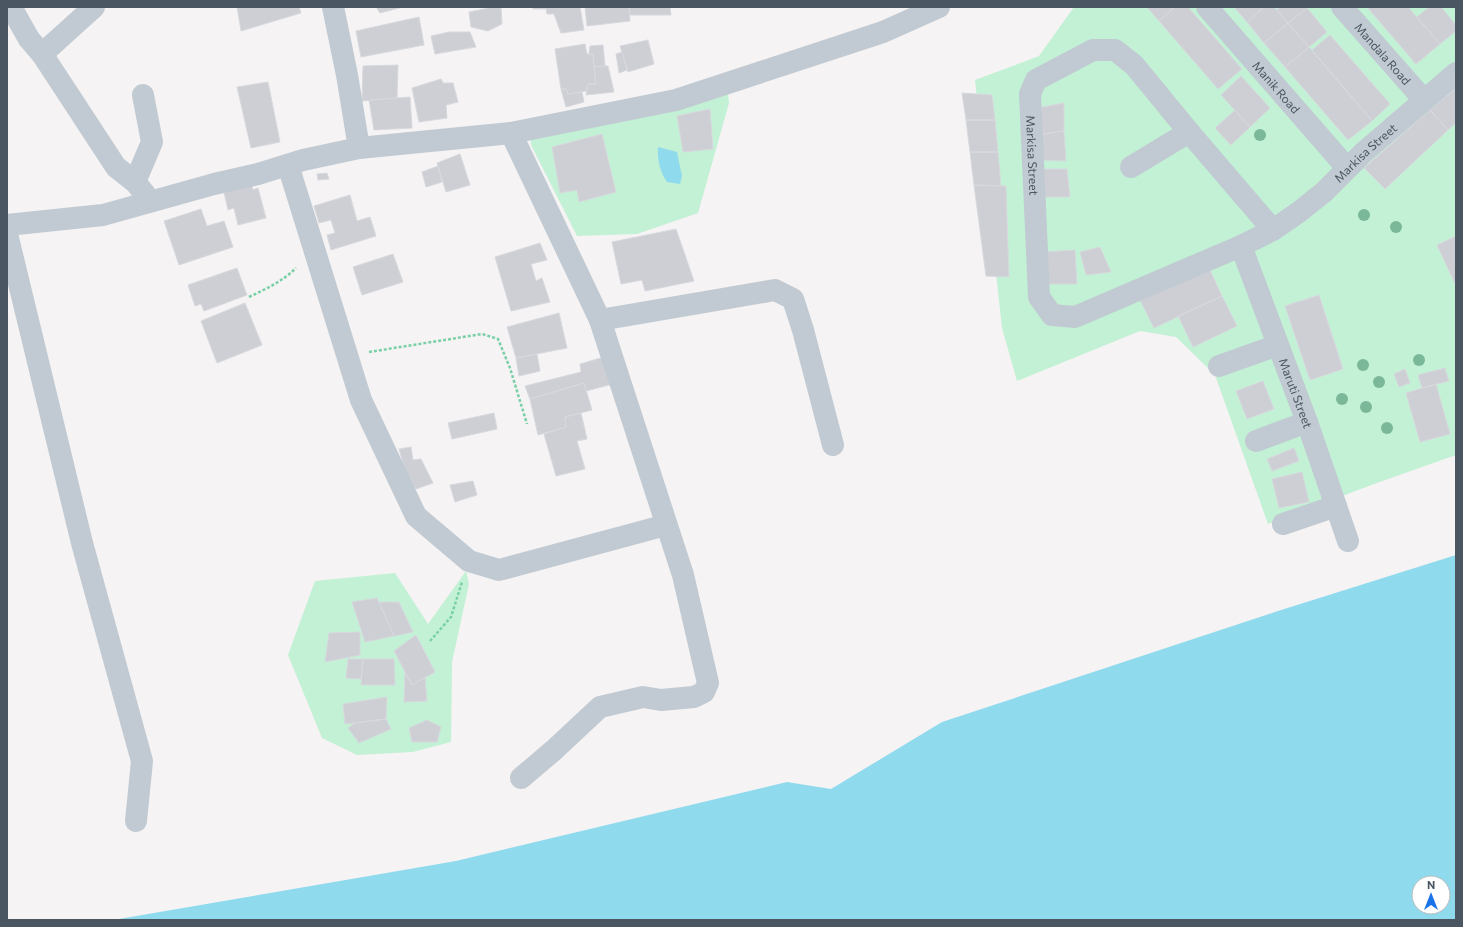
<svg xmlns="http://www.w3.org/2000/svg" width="1463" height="927" font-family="Commissioner,sans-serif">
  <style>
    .green { fill: #c3f1d5 }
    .water { fill: #90daee; fill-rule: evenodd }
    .building { fill: #cdcfd5; stroke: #d7d9de }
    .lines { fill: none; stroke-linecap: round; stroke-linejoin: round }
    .path { stroke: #7ad0a6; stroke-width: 2.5; stroke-dasharray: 3 2; stroke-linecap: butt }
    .minor { stroke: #c1cad2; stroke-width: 22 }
    .tree { fill: #7bb799 }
    .labels { text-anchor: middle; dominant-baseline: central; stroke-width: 3.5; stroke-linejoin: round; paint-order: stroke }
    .street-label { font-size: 12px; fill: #4a5661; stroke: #fff }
  </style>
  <rect width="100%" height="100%" fill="#f5f3f3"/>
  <!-- green -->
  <path class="green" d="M 1074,7 L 1456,7 L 1456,455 L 1374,484 L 1268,524 L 1215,375 L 1176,337 L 1140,331 L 1017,381 L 1002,328 L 975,80 L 1039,56 Z
    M 727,84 L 729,103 L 698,213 L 637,234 L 577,236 L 531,145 L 530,129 Z
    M 466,571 L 469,584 L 452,662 L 451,742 L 413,752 L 357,755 L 322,738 L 288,655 L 315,581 L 395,573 L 428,624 Z"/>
  <!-- water -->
  <path class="water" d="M 658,147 L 677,152 L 682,176 L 680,184 L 667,182 C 660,172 657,159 658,147 Z
    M 1456,555 L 1456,920 L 113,920 L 456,861 L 787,782 L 831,789 L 942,722 L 1278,611 ZM 1419,883 L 1443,883 L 1443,907 L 1419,907 Z"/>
  <!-- building -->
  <path class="building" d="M 237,7 L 299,7 L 301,13 L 241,31 Z
    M 376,7 L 403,7 L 380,13 Z
    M 494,7 L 501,7 L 502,24 L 488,31 L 471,27 L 469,12 Z
    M 533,7 L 580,7 L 584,30 L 561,33 L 554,14 L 547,14 L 546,9 L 533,9 Z
    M 585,7 L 629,7 L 630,21 L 587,26 Z
    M 629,7 L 670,7 L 671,15 L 630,15 Z
    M 1147,7 L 1175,7 L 1159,21 Z
    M 1175,7 L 1188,7 L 1242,69 L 1218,89 L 1159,21 Z
    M 1234,7 L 1264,7 L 1247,22 Z
    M 1264,7 L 1274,7 L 1288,23 L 1264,43 L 1247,22 Z
    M 1280,7 L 1306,7 L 1307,8 L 1288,23 L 1277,10 Z
    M 1367,7 L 1408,7 L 1440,44 L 1416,64 Z
    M 1429,7 L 1441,7 L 1456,25 L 1456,31 L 1440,44 L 1417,17 Z
    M 1307,8 L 1327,32 L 1309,47 L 1288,23 Z
    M 419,17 L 424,45 L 361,57 L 356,31 Z
    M 1288,23 L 1309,47 L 1285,67 L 1264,43 Z
    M 449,32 L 470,32 L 476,47 L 435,54 L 431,36 Z
    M 1330,35 L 1390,104 L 1372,121 L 1312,50 Z
    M 648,40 L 654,64 L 628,72 L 620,46 Z
    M 585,44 L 587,54 L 593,54 L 596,84 L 588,84 L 586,91 L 568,94 L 566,89 L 561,89 L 555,49 Z
    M 603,45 L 605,66 L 594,67 L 593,54 L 589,54 L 590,46 Z
    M 1309,47 L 1372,121 L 1348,140 L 1285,67 Z
    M 622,52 L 627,70 L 619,73 L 616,54 Z
    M 398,65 L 397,98 L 362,101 L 363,66 Z
    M 605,66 L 608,66 L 614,92 L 586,95 L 588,84 L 596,84 L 594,67 Z
    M 1241,76 L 1270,108 L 1250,127 L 1221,95 Z
    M 441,79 L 443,83 L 453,83 L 458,102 L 446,105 L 447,118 L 419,122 L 412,88 Z
    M 268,82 L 280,142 L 251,148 L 237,87 Z
    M 1456,88 L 1456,123 L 1448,130 L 1430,110 Z
    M 561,89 L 566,89 L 568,94 L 582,92 L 584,102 L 566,107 Z
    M 962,93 L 992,95 L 995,120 L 966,120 Z
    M 410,97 L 412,128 L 374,130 L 369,100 Z
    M 1064,103 L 1064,131 L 1036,135 L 1037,108 Z
    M 710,109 L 713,149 L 683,152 L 677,116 Z
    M 1235,110 L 1250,127 L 1231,145 L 1215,128 Z
    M 1430,110 L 1448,130 L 1385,189 L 1364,168 Z
    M 966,120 L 995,120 L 998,152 L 970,152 Z
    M 1064,131 L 1066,161 L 1037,160 L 1036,135 Z
    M 602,134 L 616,192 L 579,202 L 577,190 L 560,193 L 552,147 Z
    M 970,152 L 998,152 L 1001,186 L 974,185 Z
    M 460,154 L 470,185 L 446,192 L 437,163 Z
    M 438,166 L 442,182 L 426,187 L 422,172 Z
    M 1041,169 L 1067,169 L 1070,197 L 1040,197 Z
    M 327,173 L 329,179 L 318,180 L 317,174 Z
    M 252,185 L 253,190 L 258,188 L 266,218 L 238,225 L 234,208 L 228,210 L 224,192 Z
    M 974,185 L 1006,186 L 1009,277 L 986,276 Z
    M 350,195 L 357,221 L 370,217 L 376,236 L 331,250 L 327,235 L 335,233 L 331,220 L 319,223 L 314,206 Z
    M 201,209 L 207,226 L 224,221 L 233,247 L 179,265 L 164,221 Z
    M 676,229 L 694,281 L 645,291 L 642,280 L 621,284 L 612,242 Z
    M 1456,236 L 1456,286 L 1437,245 Z
    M 540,243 L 547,260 L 531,264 L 536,281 L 542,278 L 550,302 L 511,311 L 495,257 Z
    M 1100,247 L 1111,272 L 1086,275 L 1080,252 Z
    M 1075,250 L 1077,284 L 1043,284 L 1043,252 Z
    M 393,254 L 403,282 L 362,295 L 353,267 Z
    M 237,268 L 247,295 L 204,311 L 201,304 L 195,306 L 188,285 Z
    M 1209,268 L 1222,296 L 1154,328 L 1140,300 Z
    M 1319,295 L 1343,369 L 1310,380 L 1285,306 Z
    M 1222,296 L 1237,326 L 1193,347 L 1178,316 Z
    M 245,303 L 262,345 L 217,363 L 201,321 Z
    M 559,313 L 567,348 L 516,358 L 507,327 Z
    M 537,354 L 540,371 L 519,376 L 516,358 Z
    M 604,357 L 613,384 L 586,391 L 584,383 L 530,399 L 525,386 L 581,372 L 580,364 Z
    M 1445,368 L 1449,381 L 1422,388 L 1418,375 Z
    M 1405,369 L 1410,383 L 1399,387 L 1394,374 Z
    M 1263,381 L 1274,409 L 1247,419 L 1236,391 Z
    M 584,383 L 592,410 L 565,417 L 566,427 L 538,435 L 530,399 Z
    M 1436,384 L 1450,434 L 1420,442 L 1406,393 Z
    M 494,413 L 497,429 L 452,439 L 448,423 Z
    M 581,413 L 587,439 L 577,441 L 585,469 L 556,476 L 544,434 L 566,427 L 565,417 Z
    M 411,447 L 413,460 L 421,459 L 433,483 L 416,489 L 406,473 L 399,449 Z
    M 1294,448 L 1299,461 L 1272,471 L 1267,459 Z
    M 1302,472 L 1309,502 L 1279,508 L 1272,479 Z
    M 473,481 L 477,495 L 455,502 L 450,485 Z
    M 377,598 L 394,636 L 365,642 L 352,602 Z
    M 379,602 L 399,602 L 413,632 L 394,636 Z
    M 360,632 L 360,655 L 325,662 L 329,633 Z
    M 416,635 L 435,672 L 412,685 L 394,651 Z
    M 348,659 L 363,659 L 361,679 L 346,678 Z
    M 363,659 L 394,659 L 395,685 L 361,685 Z
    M 405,673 L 412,685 L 425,677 L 427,701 L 404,702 Z
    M 387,697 L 386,719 L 345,724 L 343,704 Z
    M 386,719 L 391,729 L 359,743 L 348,728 L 355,723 Z
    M 427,720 L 441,727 L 437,742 L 412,742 L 409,728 Z"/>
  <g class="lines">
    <!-- path -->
    <path class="path" d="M 249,297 C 266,289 283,281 296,268
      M 369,352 L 482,334 L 498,339 L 510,368 L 527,424
      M 430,641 L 451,617 L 462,582"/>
    <!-- minor -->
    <g class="minor">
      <path d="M 11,7 L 29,39 L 42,54 L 116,167 L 135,182 L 145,194 L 148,202"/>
      <path d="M 333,7 L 347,75 L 359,148"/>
      <path id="s1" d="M 1207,7 L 1347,168"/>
      <path id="s2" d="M 1342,7 L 1424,100"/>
      <path d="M 42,54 L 94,7"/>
      <path d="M 511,133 L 600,320 L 683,575 L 708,683 L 704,692 L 694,697 L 661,700 L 643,697 L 600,707 L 554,750 L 521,778"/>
      <path d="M 288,165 L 361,400 L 416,516 L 469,561 L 499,570 L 666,525"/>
      <path d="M 1131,167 L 1189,132"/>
      <path d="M 135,182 L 152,142 L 143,95"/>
      <path d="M 7,225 L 103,215 L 214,184 L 258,174 L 303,160 L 359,148 L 511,133 L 676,100 L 883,32 L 939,7"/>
      <path id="s3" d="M 1273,230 L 1189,132 L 1134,65 L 1115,50 L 1093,50 L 1036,80 L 1030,94 L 1039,297 L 1052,315 L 1075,317 L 1241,246 L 1273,230 L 1299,212 L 1324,192 L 1364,152 L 1456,73"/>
      <path d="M 7,234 L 82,543 L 142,761 L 136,821"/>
      <path id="s4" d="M 1241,246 L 1307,422 L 1348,541"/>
      <path d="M 600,320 L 775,290 L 793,299 L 803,330 L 833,445"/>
      <path d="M 1219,366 L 1278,345"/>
      <path d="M 1256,441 L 1307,422"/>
      <path d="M 1283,524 L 1336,506"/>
    </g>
  </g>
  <!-- trees -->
  <g class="tree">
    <circle cx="1260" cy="135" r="6"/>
    <circle cx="1364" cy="215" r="6"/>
    <circle cx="1396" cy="227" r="6"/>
    <circle cx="1419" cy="360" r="6"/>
    <circle cx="1363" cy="365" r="6"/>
    <circle cx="1379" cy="382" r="6"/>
    <circle cx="1342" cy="399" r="6"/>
    <circle cx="1366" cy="407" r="6"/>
    <circle cx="1387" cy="428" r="6"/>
  </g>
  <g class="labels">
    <!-- street labels -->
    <g class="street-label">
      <text stroke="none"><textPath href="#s2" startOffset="62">Mandala Road</textPath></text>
      <text stroke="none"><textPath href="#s1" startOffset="106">Manik Road</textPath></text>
      <text stroke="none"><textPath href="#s3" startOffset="927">Markisa Street</textPath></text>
      <text stroke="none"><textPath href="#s3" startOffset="403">Markisa Street</textPath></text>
      <text stroke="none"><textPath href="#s4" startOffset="157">Maruti Street</textPath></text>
    </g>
  </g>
  <!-- border -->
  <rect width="1463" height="927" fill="none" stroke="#4a5661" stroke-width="16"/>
  <!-- north arrow -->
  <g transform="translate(1431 895)"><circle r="19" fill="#ffffff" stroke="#b7bbc0"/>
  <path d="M0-3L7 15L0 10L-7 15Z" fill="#1a73e8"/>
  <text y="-6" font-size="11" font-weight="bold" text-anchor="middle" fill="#4a5661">N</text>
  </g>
</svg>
